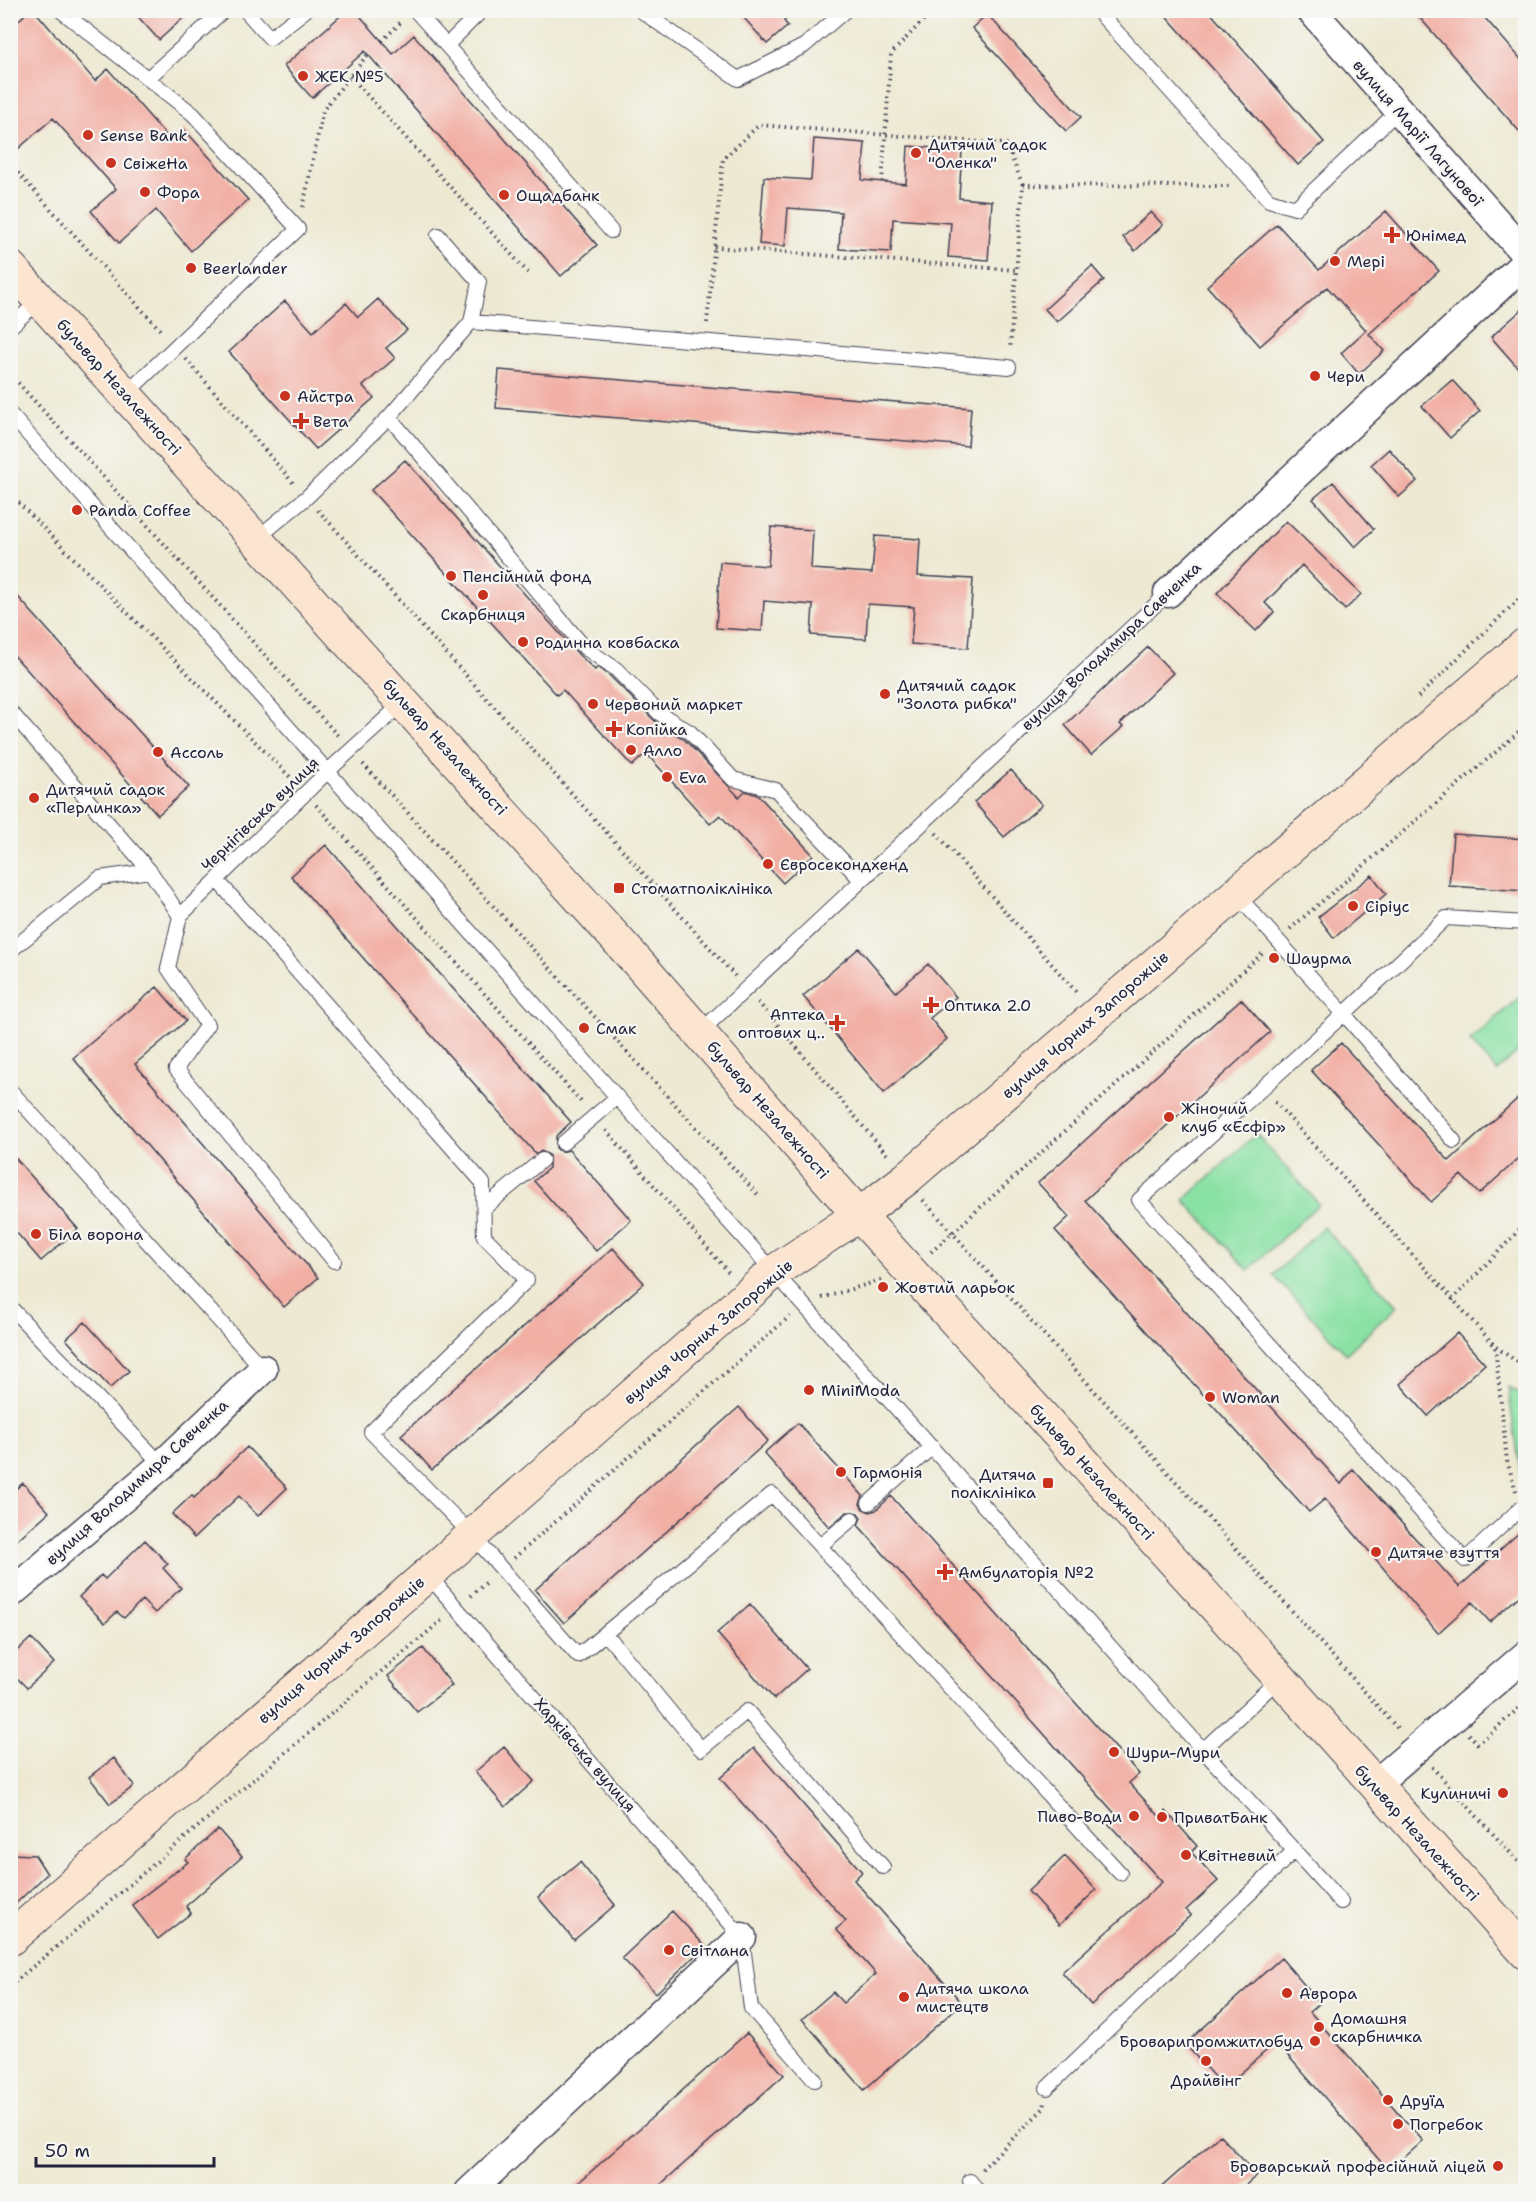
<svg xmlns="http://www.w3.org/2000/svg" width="1536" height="2202" font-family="'Shantell Sans',sans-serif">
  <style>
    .green { fill: #8ae1a4; stroke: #568270; stroke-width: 1.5 }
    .building { fill: #f2afa4 }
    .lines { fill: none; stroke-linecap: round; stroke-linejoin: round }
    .lane-casing { stroke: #404052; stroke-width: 16 }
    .street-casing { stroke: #404052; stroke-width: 31 }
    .secondary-casing { stroke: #404052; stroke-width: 35 }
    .path { stroke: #404052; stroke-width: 4; stroke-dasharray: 1.5 4.5; stroke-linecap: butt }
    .lane { stroke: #fff; stroke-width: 14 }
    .street { stroke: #fff; stroke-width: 28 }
    .secondary { stroke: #fce5d0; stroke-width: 33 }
    .poi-dot { fill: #c8321e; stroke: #f6f6f2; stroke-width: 2 }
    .labels { text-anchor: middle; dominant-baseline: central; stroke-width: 4.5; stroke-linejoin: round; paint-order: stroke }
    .poi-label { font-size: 16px; fill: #22223b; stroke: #f6f6f2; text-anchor: start }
    .street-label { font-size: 16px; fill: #22223b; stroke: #f6f6f2 }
  </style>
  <rect width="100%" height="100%" fill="#f6f6f2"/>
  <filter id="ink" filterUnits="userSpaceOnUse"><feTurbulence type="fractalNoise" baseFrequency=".0167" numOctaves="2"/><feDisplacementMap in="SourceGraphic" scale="12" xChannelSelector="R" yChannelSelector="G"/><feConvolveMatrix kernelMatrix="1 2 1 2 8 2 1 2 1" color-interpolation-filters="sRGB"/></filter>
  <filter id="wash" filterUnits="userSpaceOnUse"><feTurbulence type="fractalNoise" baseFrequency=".008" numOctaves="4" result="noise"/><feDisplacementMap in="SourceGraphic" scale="24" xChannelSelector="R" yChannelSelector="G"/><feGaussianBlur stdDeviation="1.35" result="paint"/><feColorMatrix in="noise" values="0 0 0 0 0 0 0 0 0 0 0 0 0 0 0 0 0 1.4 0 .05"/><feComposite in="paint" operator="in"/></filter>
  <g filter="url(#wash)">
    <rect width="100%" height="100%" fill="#ede9d3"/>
    <!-- green -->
    <path class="green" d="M 1523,994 L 1525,997 L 1525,1045 L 1497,1071 L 1470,1041 Z
      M 1256,1134 L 1319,1204 L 1248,1270 L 1184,1200 Z
      M 1323,1227 L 1397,1306 L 1346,1354 L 1273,1275 Z
      M 1508,1387 L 1525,1396 L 1526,1480 L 1522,1483 Z"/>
    <g id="blocks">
      <!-- building -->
      <path class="building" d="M 30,10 L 34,10 L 95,81 L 108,69 L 171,141 L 184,129 L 248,200 L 191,251 L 156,210 L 119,243 L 91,211 L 116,189 L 53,118 L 10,156 L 10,28 Z
        M 132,10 L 192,10 L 159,40 Z
        M 347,10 L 355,10 L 393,54 L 414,35 L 597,245 L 561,276 L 365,51 L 312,98 L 284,66 Z
        M 737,10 L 796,10 L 784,21 L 788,26 L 767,44 Z
        M 1161,10 L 1208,10 L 1324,142 L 1298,165 Z
        M 1413,10 L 1478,10 L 1526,65 L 1526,139 Z
        M 987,14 L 1081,117 L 1066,131 L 972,28 Z
        M 814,139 L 865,143 L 862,180 L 906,184 L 908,146 L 962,150 L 959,198 L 992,201 L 988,260 L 948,257 L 951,223 L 893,219 L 891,252 L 839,249 L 841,212 L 788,208 L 785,246 L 759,244 L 764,177 L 811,180 Z
        M 1386,211 L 1439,271 L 1369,334 L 1384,351 L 1359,374 L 1341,353 L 1366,330 L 1327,287 L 1260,346 L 1207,286 L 1277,224 L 1319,270 Z
        M 1151,212 L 1163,225 L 1135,251 L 1123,237 Z
        M 1092,266 L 1104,280 L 1057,322 L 1045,309 Z
        M 378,299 L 407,330 L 386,348 L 395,358 L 363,386 L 374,398 L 316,449 L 229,352 L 285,301 L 313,332 L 346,303 L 358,317 Z
        M 1526,306 L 1526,377 L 1491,337 Z
        M 499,370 L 971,408 L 968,446 L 496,408 Z
        M 1452,380 L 1480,411 L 1450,438 L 1422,406 Z
        M 1389,449 L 1417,481 L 1399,497 L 1371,465 Z
        M 405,460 L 578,654 L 595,670 L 598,667 L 610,676 L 668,734 L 671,731 L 684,739 L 739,797 L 745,791 L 758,795 L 813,855 L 783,883 L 720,815 L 710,824 L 646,753 L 632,766 L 563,690 L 557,695 L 371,490 Z
        M 1333,482 L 1374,529 L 1355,547 L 1313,499 Z
        M 1286,521 L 1361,594 L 1345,610 L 1302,565 L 1265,603 L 1274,612 L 1256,631 L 1217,593 Z
        M 771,527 L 813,530 L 811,569 L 872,573 L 875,536 L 920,539 L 918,576 L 973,579 L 968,648 L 911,644 L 914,607 L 868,604 L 866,639 L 811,635 L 813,605 L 764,601 L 762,631 L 716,628 L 720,562 L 768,566 Z
        M 10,588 L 189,787 L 158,815 L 10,651 Z
        M 1148,647 L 1173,673 L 1120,724 L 1123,727 L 1091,755 L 1065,725 Z
        M 1011,770 L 1042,805 L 1004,837 L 974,802 Z
        M 1453,834 L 1526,839 L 1526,891 L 1449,886 Z
        M 326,845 L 571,1122 L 556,1136 L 556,1148 L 561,1152 L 569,1150 L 631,1220 L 596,1251 L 534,1181 L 549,1168 L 549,1155 L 541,1151 L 536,1154 L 291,876 Z
        M 1372,875 L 1386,894 L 1334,938 L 1318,917 Z
        M 859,948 L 896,992 L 928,964 L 956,997 L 930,1018 L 947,1039 L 884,1093 L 803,996 Z
        M 157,987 L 186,1021 L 135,1064 L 318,1278 L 284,1307 L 73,1058 Z
        M 1241,999 L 1270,1032 L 1085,1200 L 1341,1484 L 1353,1469 L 1459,1587 L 1522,1530 L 1526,1531 L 1526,1590 L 1490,1622 L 1472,1602 L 1438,1633 L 1325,1499 L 1309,1512 L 1055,1230 L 1069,1217 L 1038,1183 Z
        M 1341,1043 L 1449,1161 L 1526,1091 L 1526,1152 L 1479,1194 L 1461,1175 L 1431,1202 L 1311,1070 Z
        M 10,1152 L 78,1229 L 41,1261 L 10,1225 Z
        M 613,1248 L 644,1283 L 432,1470 L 401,1435 Z
        M 85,1322 L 129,1371 L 110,1388 L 66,1339 Z
        M 1457,1333 L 1485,1364 L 1428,1416 L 1400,1384 Z
        M 739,1407 L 768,1441 L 564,1623 L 535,1590 Z
        M 798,1423 L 863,1496 L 860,1504 L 863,1509 L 870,1512 L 876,1510 L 891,1496 L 1139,1774 L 1129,1783 L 1160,1817 L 1166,1811 L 1197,1846 L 1191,1852 L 1218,1881 L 1186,1910 L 1191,1915 L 1091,2005 L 1062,1972 L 1162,1882 L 1108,1823 L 1117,1816 L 858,1525 L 861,1518 L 858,1513 L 847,1512 L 829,1527 L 764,1453 Z
        M 247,1447 L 287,1488 L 258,1516 L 239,1496 L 194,1538 L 172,1514 L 192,1495 L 194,1498 Z
        M 23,1483 L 49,1512 L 10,1546 L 10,1494 Z
        M 145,1540 L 168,1564 L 163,1568 L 181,1588 L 155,1613 L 142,1600 L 124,1618 L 117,1612 L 105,1623 L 79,1597 L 101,1575 L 105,1579 Z
        M 750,1604 L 807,1669 L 774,1699 L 717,1633 Z
        M 31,1638 L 54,1663 L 27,1688 L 10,1671 L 10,1657 Z
        M 423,1648 L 452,1685 L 417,1712 L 388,1676 Z
        M 504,1747 L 534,1781 L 505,1807 L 475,1772 Z
        M 754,1748 L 862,1872 L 854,1880 L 962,2003 L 864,2090 L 802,2019 L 833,1992 L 843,2003 L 876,1974 L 836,1929 L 846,1921 L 720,1778 Z
        M 114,1758 L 134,1786 L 110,1804 L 89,1777 Z
        M 218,1829 L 242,1857 L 186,1906 L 191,1913 L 158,1939 L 132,1905 L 188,1862 L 185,1859 Z
        M 10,1854 L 35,1855 L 47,1874 L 10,1909 Z
        M 1065,1856 L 1096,1890 L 1059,1925 L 1028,1891 Z
        M 580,1862 L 615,1905 L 574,1940 L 538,1897 Z
        M 672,1911 L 705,1946 L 656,1993 L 622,1958 Z
        M 1281,1958 L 1320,2003 L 1310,2012 L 1423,2141 L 1389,2171 L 1276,2042 L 1224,2088 L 1185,2044 Z
        M 747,2033 L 784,2075 L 652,2192 L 568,2192 Z
        M 1220,2135 L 1257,2175 L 1238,2192 L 1156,2192 Z"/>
    </g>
  </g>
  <g filter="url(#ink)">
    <use href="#blocks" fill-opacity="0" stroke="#404052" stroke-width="1.5"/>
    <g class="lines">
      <defs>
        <path id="lane" d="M 60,10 L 193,114 L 298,229 L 126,394
          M 245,10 L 270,38 L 306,10
          M 415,10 L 611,231
          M 640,10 L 738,79 L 804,46 L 846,10
          M 1097,10 L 1269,200 L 1295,208 L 1399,110
          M 447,45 L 482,10
          M 148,78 L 224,10
          M 438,235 L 479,282 L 471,322
          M 10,327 L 40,300
          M 10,414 L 617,1097 L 1203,1750 L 1280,1678
          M 389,417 L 471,322 L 1009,367
          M 256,539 L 306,498 L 389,417 L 585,648 L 616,669 L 659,713 L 690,732 L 733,779 L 776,790 L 861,880
          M 10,711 L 150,871 L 180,916
          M 217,880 L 483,1183 L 484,1236 L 527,1280 L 371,1432 L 472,1535 L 578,1656 L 772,1494 L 1120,1873
          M 1236,894 L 1344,1014 L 1139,1200 L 1465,1560 L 1521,1508 L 1526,1522
          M 10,951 L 100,878 L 150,871
          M 699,1033 L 1168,593
          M 10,1090 L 263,1369
          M 1454,1141 L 1344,1014 L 1446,918 L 1526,923
          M 563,1143 L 617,1097
          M 484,1208 L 542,1160
          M 334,1261 L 176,1069 L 207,1025 L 168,968 L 180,916 L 328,771 L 404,702
          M 10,1307 L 162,1465
          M 869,1503 L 932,1447
          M 820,1546 L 852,1519
          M 428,1575 L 742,1937 L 751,2008 L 815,2080
          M 606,1634 L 701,1749 L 747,1711 L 883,1867
          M 1203,1750 L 1341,1902
          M 1047,2088 L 1295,1850
          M 970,2181 L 979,2192"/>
        <path id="street" d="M 1311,10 L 1526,255
          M 1168,593 L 1526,262
          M 10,1594 L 162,1465 L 263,1369
          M 1374,1785 L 1526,1655
          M 469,2192 L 742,1937"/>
        <path id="secondary" d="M 10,267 L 640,965 L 859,1215 L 1280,1678 L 1526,1953
          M 10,1939 L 775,1271 L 859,1215 L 906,1179 L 1526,644"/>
      </defs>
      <!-- lane casing -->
      <use href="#lane" class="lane-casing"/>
      <!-- street casing -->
      <use href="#street" class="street-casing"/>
      <!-- secondary casing -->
      <use href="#secondary" class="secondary-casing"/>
      <!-- path -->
      <path class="path" d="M 10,19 L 20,10
        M 382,41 L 401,22
        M 350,76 L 531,276
        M 10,164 L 163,333
        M 882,182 L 891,54 L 933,10
        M 1023,185 L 1232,186
        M 303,207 L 323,110 L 368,54
        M 714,247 L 1016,270
        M 707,323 L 723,159 L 759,125 L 1006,144 L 1023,185 L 1010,349
        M 186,359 L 295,485
        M 10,374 L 340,738
        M 10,494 L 293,780
        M 318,510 L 735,976
        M 1418,697 L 1526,592
        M 363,764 L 759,1196
        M 316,805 L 583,1104
        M 936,833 L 1078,994
        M 1290,929 L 1526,726
        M 758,1002 L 889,1157
        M 1275,1102 L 1495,1346 L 1507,1461 L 1516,1491
        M 606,1130 L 730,1274
        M 923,1200 L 1399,1730
        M 931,1252 L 1264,952
        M 822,1298 L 881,1280
        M 1452,1300 L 1526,1223
        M 1496,1347 L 1526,1368
        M 514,1558 L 790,1316
        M 471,1596 L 488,1581
        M 1469,1734 L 1478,1744 L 1526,1702
        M 1432,1767 L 1526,1870
        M 10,1986 L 442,1620
        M 982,2169 L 1044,2108 L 1045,2103"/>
      <!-- lane -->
      <use href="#lane" class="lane"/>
      <!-- street -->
      <use href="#street" class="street"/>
      <!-- secondary -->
      <use href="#secondary" class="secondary"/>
    </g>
  </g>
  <!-- markers -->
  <g class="poi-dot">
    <circle cx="303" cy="76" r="6"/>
    <circle cx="88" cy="135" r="6"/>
    <circle cx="916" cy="153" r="6"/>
    <circle cx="111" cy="163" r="6"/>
    <circle cx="145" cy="192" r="6"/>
    <circle cx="504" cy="195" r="6"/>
    <path d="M1389 226h6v6h6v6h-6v6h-6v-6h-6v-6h6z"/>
    <circle cx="1335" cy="261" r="6"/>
    <circle cx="191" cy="268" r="6"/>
    <circle cx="1315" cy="376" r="6"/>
    <circle cx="285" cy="396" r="6"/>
    <path d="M298 412h6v6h6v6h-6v6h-6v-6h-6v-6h6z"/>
    <circle cx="77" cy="510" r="6"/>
    <circle cx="451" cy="576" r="6"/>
    <circle cx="483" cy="595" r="6"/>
    <circle cx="523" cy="642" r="6"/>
    <circle cx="885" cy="694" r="6"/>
    <circle cx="593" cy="704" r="6"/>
    <path d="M611 720h6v6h6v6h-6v6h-6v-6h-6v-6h6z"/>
    <circle cx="631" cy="750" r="6"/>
    <circle cx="158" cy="752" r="6"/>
    <circle cx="667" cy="777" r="6"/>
    <circle cx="34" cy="798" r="6"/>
    <circle cx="768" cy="864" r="6"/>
    <rect x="613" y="882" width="12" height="12" rx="3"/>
    <circle cx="1353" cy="906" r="6"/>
    <circle cx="1274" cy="958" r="6"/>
    <path d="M928 996h6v6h6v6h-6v6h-6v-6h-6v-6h6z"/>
    <path d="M834 1014h6v6h6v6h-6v6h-6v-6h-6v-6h6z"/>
    <circle cx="584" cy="1028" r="6"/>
    <circle cx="1169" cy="1117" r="6"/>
    <circle cx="36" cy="1234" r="6"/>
    <circle cx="883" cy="1287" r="6"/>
    <circle cx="809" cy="1390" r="6"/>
    <circle cx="1210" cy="1397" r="6"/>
    <circle cx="841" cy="1472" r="6"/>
    <rect x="1042" y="1477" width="12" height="12" rx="3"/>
    <circle cx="1376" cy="1552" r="6"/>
    <path d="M942 1563h6v6h6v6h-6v6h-6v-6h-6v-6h6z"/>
    <circle cx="1114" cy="1752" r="6"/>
    <circle cx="1503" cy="1793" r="6"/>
    <circle cx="1134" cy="1816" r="6"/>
    <circle cx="1162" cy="1817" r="6"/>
    <circle cx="1186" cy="1855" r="6"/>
    <circle cx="669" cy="1950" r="6"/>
    <circle cx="1287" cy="1993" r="6"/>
    <circle cx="904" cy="1997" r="6"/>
    <circle cx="1319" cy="2027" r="6"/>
    <circle cx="1315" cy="2041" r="6"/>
    <circle cx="1206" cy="2061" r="6"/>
    <circle cx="1388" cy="2100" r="6"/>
    <circle cx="1398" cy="2124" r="6"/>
    <circle cx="1498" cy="2166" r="6"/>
  </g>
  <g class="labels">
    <!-- poi labels -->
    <g class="poi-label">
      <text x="315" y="76">ЖЕК №5</text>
      <text x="100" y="135">Sense Bank</text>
      <text x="928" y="144">Дитячий садок<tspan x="928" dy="18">"Оленка"</tspan></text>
      <text x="123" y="163">СвіжеНа</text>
      <text x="157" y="192">Фора</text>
      <text x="516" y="195">Ощадбанк</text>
      <text x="1406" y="235">Юнімед</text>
      <text x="1347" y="261">Мері</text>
      <text x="203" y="268">Beerlander</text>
      <text x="1327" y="376">Чери</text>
      <text x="297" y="396">Айстра</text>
      <text x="313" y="421">Вета</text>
      <text x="89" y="510">Panda Coffee</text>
      <text x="463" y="576">Пенсійний фонд</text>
      <text x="483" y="614" text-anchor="middle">Скарбниця</text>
      <text x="535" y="642">Родинна ковбаска</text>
      <text x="897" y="685">Дитячий садок<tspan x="897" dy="18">"Золота рибка"</tspan></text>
      <text x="605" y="704">Червоний маркет</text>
      <text x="626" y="729">Копійка</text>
      <text x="643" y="750">Алло</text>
      <text x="170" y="752">Ассоль</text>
      <text x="679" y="777">Eva</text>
      <text x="46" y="789">Дитячий садок<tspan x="46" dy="18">«Перлинка»</tspan></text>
      <text x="780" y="864">Євросекондхенд</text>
      <text x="631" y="888">Стоматполіклініка</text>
      <text x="1365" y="906">Сіріус</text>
      <text x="1286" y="958">Шаурма</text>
      <text x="944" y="1005">Оптика 2.0</text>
      <text x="825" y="1014" text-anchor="end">Аптека<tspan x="825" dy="18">оптових ц‥</tspan></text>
      <text x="596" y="1028">Смак</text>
      <text x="1181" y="1108">Жіночий<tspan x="1181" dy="18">клуб «Есфір»</tspan></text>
      <text x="48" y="1234">Біла ворона</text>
      <text x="895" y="1287">Жовтий ларьок</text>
      <text x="821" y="1390">MiniModa</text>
      <text x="1222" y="1397">Woman</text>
      <text x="853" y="1472">Гармонія</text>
      <text x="1036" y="1474" text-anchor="end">Дитяча<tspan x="1036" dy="18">поліклініка</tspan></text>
      <text x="1388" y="1552">Дитяче взуття</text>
      <text x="958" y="1572">Амбулаторія №2</text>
      <text x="1126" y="1752">Шури-Мури</text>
      <text x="1491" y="1793" text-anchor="end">Кулиничі</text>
      <text x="1122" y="1816" text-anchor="end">Пиво-Води</text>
      <text x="1174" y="1817">ПриватБанк</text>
      <text x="1198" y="1855">Квітневий</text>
      <text x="681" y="1950">Світлана</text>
      <text x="916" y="1988">Дитяча школа<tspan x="916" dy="18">мистецтв</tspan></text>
      <text x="1299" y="1993">Аврора</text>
      <text x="1331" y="2018">Домашня<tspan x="1331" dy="18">скарбничка</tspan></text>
      <text x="1303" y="2041" text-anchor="end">Броварипромжитлобуд</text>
      <text x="1206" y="2080" text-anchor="middle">Драйвінг</text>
      <text x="1400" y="2100">Друїд</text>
      <text x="1410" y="2124">Погребок</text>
      <text x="1486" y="2166" text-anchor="end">Броварський професійний ліцей</text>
    </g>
    <!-- street labels -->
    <g class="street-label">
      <text transform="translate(1418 133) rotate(49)">вулиця Марії Лагунової</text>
      <text transform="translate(119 387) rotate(48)">бульвар Незалежності</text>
      <text transform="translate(1111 646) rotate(-43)">вулиця Володимира Савченка</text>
      <text transform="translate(445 747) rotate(48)">бульвар Незалежності</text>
      <text transform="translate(260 814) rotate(-44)">Чернігівська вулиця</text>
      <text transform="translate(1085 1025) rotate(-41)">вулиця Чорних Запорожців</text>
      <text transform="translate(768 1110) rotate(49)">бульвар Незалежності</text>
      <text transform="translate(708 1332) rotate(-40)">вулиця Чорних Запорожців</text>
      <text transform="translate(1092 1472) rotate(48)">бульвар Незалежності</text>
      <text transform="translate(137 1482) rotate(-42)">вулиця Володимира Савченка</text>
      <text transform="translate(341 1650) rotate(-41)">вулиця Чорних Запорожців</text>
      <text transform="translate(585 1755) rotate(49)">Харківська вулиця</text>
      <text transform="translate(1417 1833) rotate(48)">бульвар Незалежності</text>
    </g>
  </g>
  <!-- margin -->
  <rect width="1536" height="2202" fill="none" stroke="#f6f6f2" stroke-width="36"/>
  <!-- scale -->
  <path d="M36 2157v9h178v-9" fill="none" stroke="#22223b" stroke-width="3"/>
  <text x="45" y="2157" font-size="18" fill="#22223b" stroke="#f6f6f2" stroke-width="4.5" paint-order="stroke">50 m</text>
</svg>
